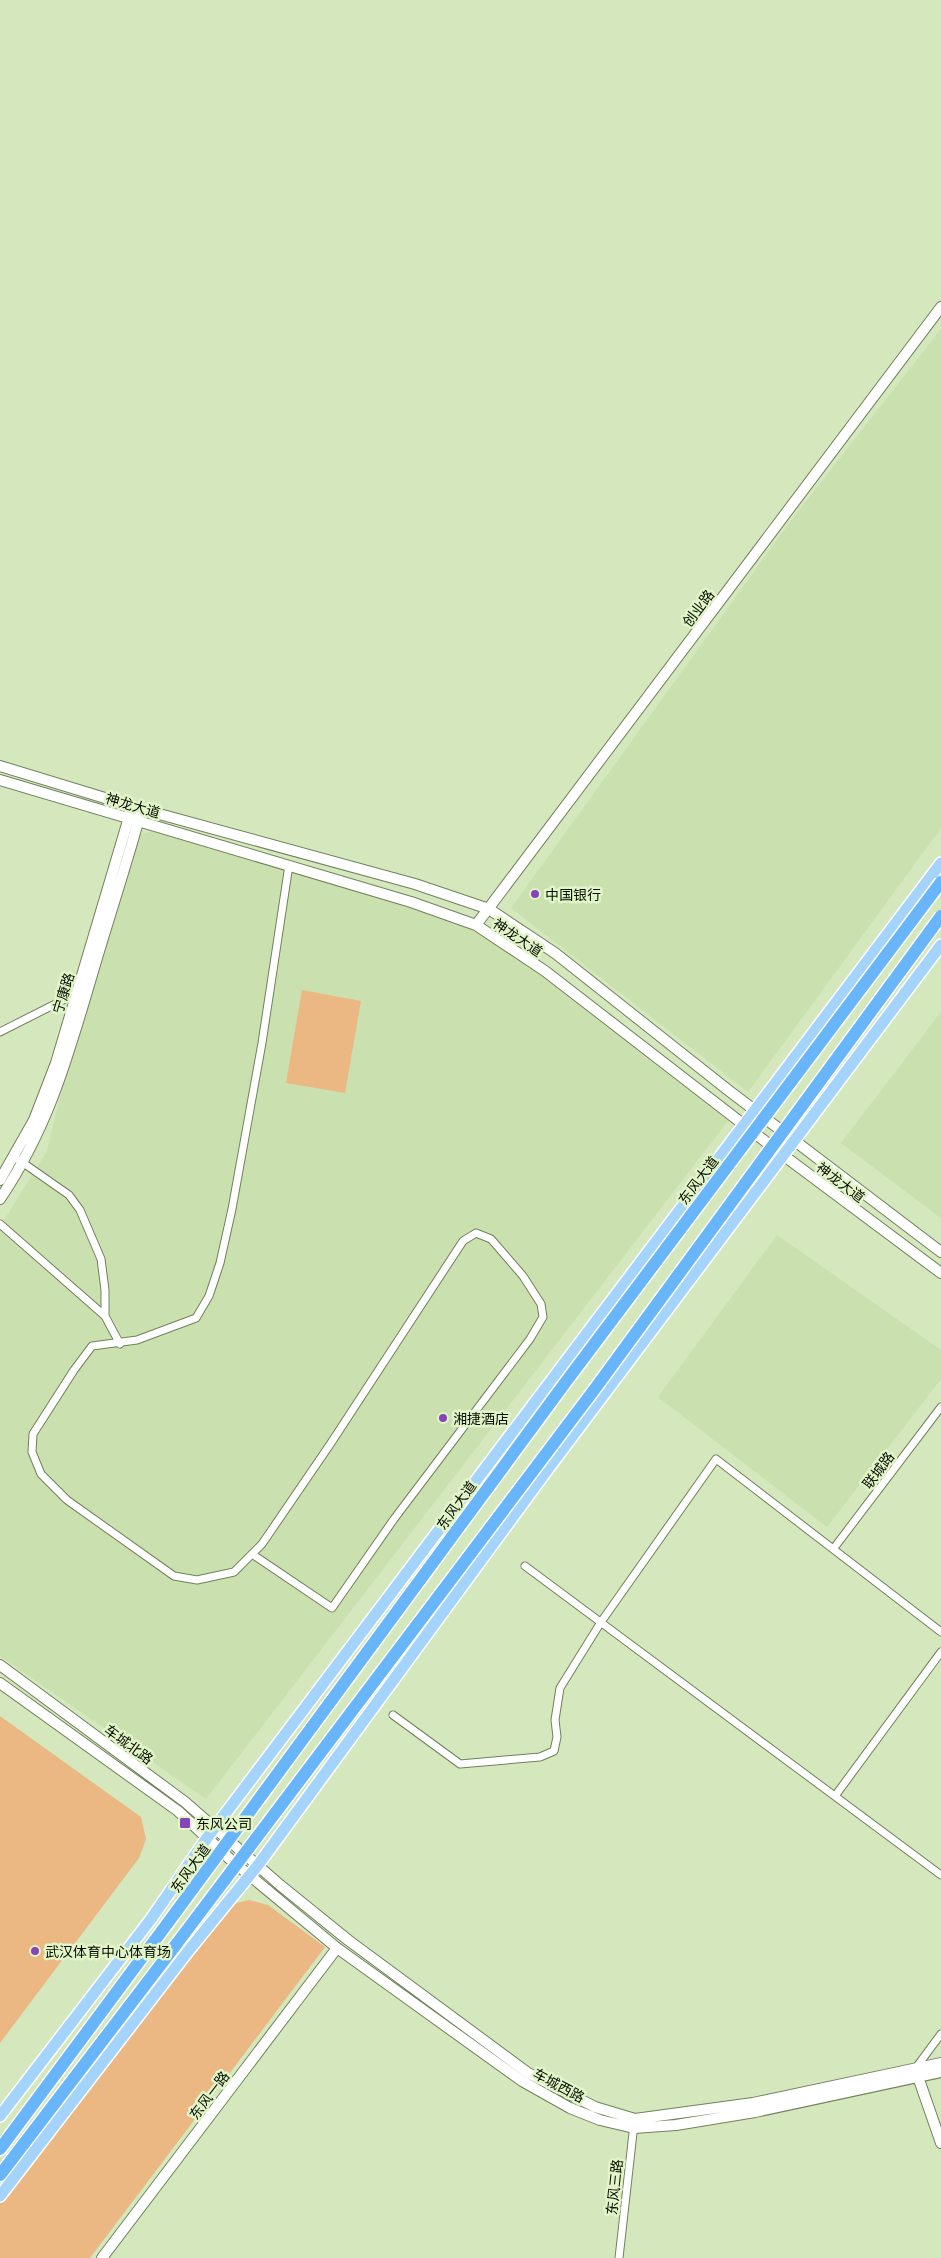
<svg xmlns="http://www.w3.org/2000/svg" width="941" height="2258" font-family="Barlow,'Noto Sans SC',sans-serif">
  <style>
    .built { fill: #cae0ae }
    .green { fill: #ebb883 }
    .lines { fill: none; stroke-linecap: round; stroke-linejoin: round }
    .street-casing { stroke: #71825b; stroke-width: 9 }
    .secondary-casing { stroke: #71825b; stroke-width: 12 }
    .primary-casing { stroke: #fff; stroke-width: 14 }
    .highway-casing { stroke: #fff; stroke-width: 15 }
    .street { stroke: #fff; stroke-width: 7 }
    .secondary { stroke: #fff; stroke-width: 10 }
    .primary { stroke: #a4d3fb; stroke-width: 11 }
    .highway { stroke: #68b5f9; stroke-width: 12 }
    .highway-bridge-casing { stroke: #fff; stroke-width: 15; stroke-linecap: butt }
    .highway-bridge { stroke: #68b5f9; stroke-width: 12 }
    .poi-dot { fill: #8544b8; stroke: #e1f5c9; stroke-width: 2 }
    .labels { text-anchor: middle; dominant-baseline: central; stroke-width: 5; stroke-linejoin: round; paint-order: stroke }
    .street-label { font-size: 14px; fill: #080e02; stroke: #e1f5c9 }
    .poi-label { font-size: 14px; fill: #080e02; stroke: #e1f5c9; text-anchor: start }
  </style>
  <rect width="100%" height="100%" fill="#d4e7bd"/>
  <!-- built -->
  <path class="built" d="M 941,329 L 941,828 L 748,1092 L 511,908 L 790,522 Z
    M 155,830 L 476,925 L 728,1121 L 206,1799 L 0,1656 L 0,1227 L 47,1151 L 60,1097 L 137,836 Z
    M 941,1012 L 941,1218 L 841,1143 Z
    M 777,1235 L 941,1350 L 941,1379 L 827,1527 L 658,1397 Z"/>
  <!-- green -->
  <path class="green" d="M 302,990 L 361,1001 L 345,1093 L 286,1083 Z
    M 0,1716 L 141,1817 L 146,1839 L 139,1858 L 0,2043 Z
    M 249,1900 L 268,1905 L 325,1947 L 90,2258 L 0,2258 L 0,2200 L 229,1905 Z"/>
  <g class="lines">
    <defs>
      <path id="street" d="M 0,1032 L 79,992
        M 19,1160 L 69,1195 L 80,1210 L 101,1259 L 105,1290 L 105,1316
        M 0,1224 L 105,1316 L 120,1344
        M 834,1548 L 941,1407
        M 252,1554 L 332,1608 L 394,1519 L 530,1339 L 543,1317 L 541,1304 L 523,1276 L 491,1239 L 476,1233 L 463,1241 L 331,1443 L 262,1544 L 234,1572 L 197,1580 L 174,1576 L 67,1500 L 41,1474 L 32,1452 L 33,1434 L 74,1370 L 92,1346 L 137,1340 L 196,1318 L 209,1296 L 220,1263 L 232,1209 L 262,1043 L 289,865
        M 525,1566 L 941,1875
        M 393,1715 L 460,1764 L 540,1757 L 554,1751 L 557,1737 L 555,1720 L 560,1688 L 601,1622 L 716,1459 L 941,1632
        M 835,1796 L 941,1652
        M 915,2069 L 941,2034
        M 619,2258 L 634,2124"/>
      <path id="secondary" d="M 0,766 L 141,809 L 415,884 L 489,909 L 555,953 L 728,1090 L 941,1252
        M 0,780 L 411,902 L 476,925 L 545,971 L 783,1155 L 941,1273
        M 476,925 L 941,307
        M 0,1180 L 34,1120 L 56,1063 L 130,814
        M 0,1199 C 50,1125 69,1052 94,968 C 109,917 126,866 140,815
        M 0,1665 L 185,1802 L 280,1885 L 348,1940 L 528,2073 L 595,2107 L 635,2119 L 753,2103 L 941,2063
        M 0,1683 L 178,1811 L 231,1860 L 337,1948 L 522,2081 L 570,2108 L 600,2120 L 634,2128 L 676,2125 L 755,2112 L 941,2072
        M 916,2071 L 941,2143
        M 102,2258 L 337,1948"/>
      <path id="primary" d="M 0,2116 L 151,1919 L 207,1838 L 941,863
        M 0,2196 L 189,1950 L 258,1865 L 550,1466 L 941,945"/>
      <path id="highway" d="M 0,2149 L 167,1924
        M 0,2175 L 178,1942"/>
    </defs>
    <!-- street casing -->
    <use href="#street" class="street-casing"/>
    <!-- secondary casing -->
    <use href="#secondary" class="secondary-casing"/>
    <!-- primary casing -->
    <use href="#primary" class="primary-casing"/>
    <!-- highway casing -->
    <use href="#highway" class="highway-casing"/>
    <!-- street -->
    <use href="#street" class="street"/>
    <!-- secondary -->
    <use href="#secondary" class="secondary"/>
    <!-- primary -->
    <use href="#primary" class="primary"/>
    <!-- highway -->
    <use href="#highway" class="highway"/>
    <defs>
      <path id="highway-bridge" d="M 167,1924 L 565,1383 L 941,882
        M 178,1942 L 594,1390 L 941,916"/>
    </defs>
    <!-- highway-bridge casing -->
    <use href="#highway-bridge" class="highway-bridge-casing"/>
    <!-- highway-bridge -->
    <use href="#highway-bridge" class="highway-bridge"/>
  </g>
  <!-- markers -->
  <g class="poi-dot">
    <circle cx="535" cy="894" r="5"/>
    <circle cx="443" cy="1418" r="5"/>
    <rect x="179" y="1817" width="12" height="12" rx="2.5"/>
    <circle cx="35" cy="1951" r="5"/>
  </g>
  <g class="labels">
    <!-- street labels -->
    <g class="street-label">
      <text transform="translate(698 608) rotate(-53)">创业路</text>
      <text transform="translate(133 805) rotate(16)">神龙大道</text>
      <text transform="translate(518 937) rotate(34)">神龙大道</text>
      <text transform="translate(63 993) rotate(-73)">宁康路</text>
      <text transform="translate(698 1180) rotate(-53)">东风大道</text>
      <text transform="translate(841 1182) rotate(37)">神龙大道</text>
      <text transform="translate(878 1470) rotate(-53)">联城路</text>
      <text transform="translate(456 1505) rotate(-54)">东风大道</text>
      <text transform="translate(129 1744) rotate(36)">车城北路</text>
      <text transform="translate(190 1868) rotate(-54)">东风大道</text>
      <text transform="translate(559 2085) rotate(28)">车城西路</text>
      <text transform="translate(209 2095) rotate(-53)">东风一路</text>
      <text transform="translate(614 2187) rotate(-84)">东风三路</text>
    </g>
    <!-- poi labels -->
    <g class="poi-label">
      <text x="545" y="894">中国银行</text>
      <text x="453" y="1418">湘捷酒店</text>
      <text x="196" y="1823">东风公司</text>
      <text x="45" y="1951">武汉体育中心体育场</text>
    </g>
  </g>
</svg>
